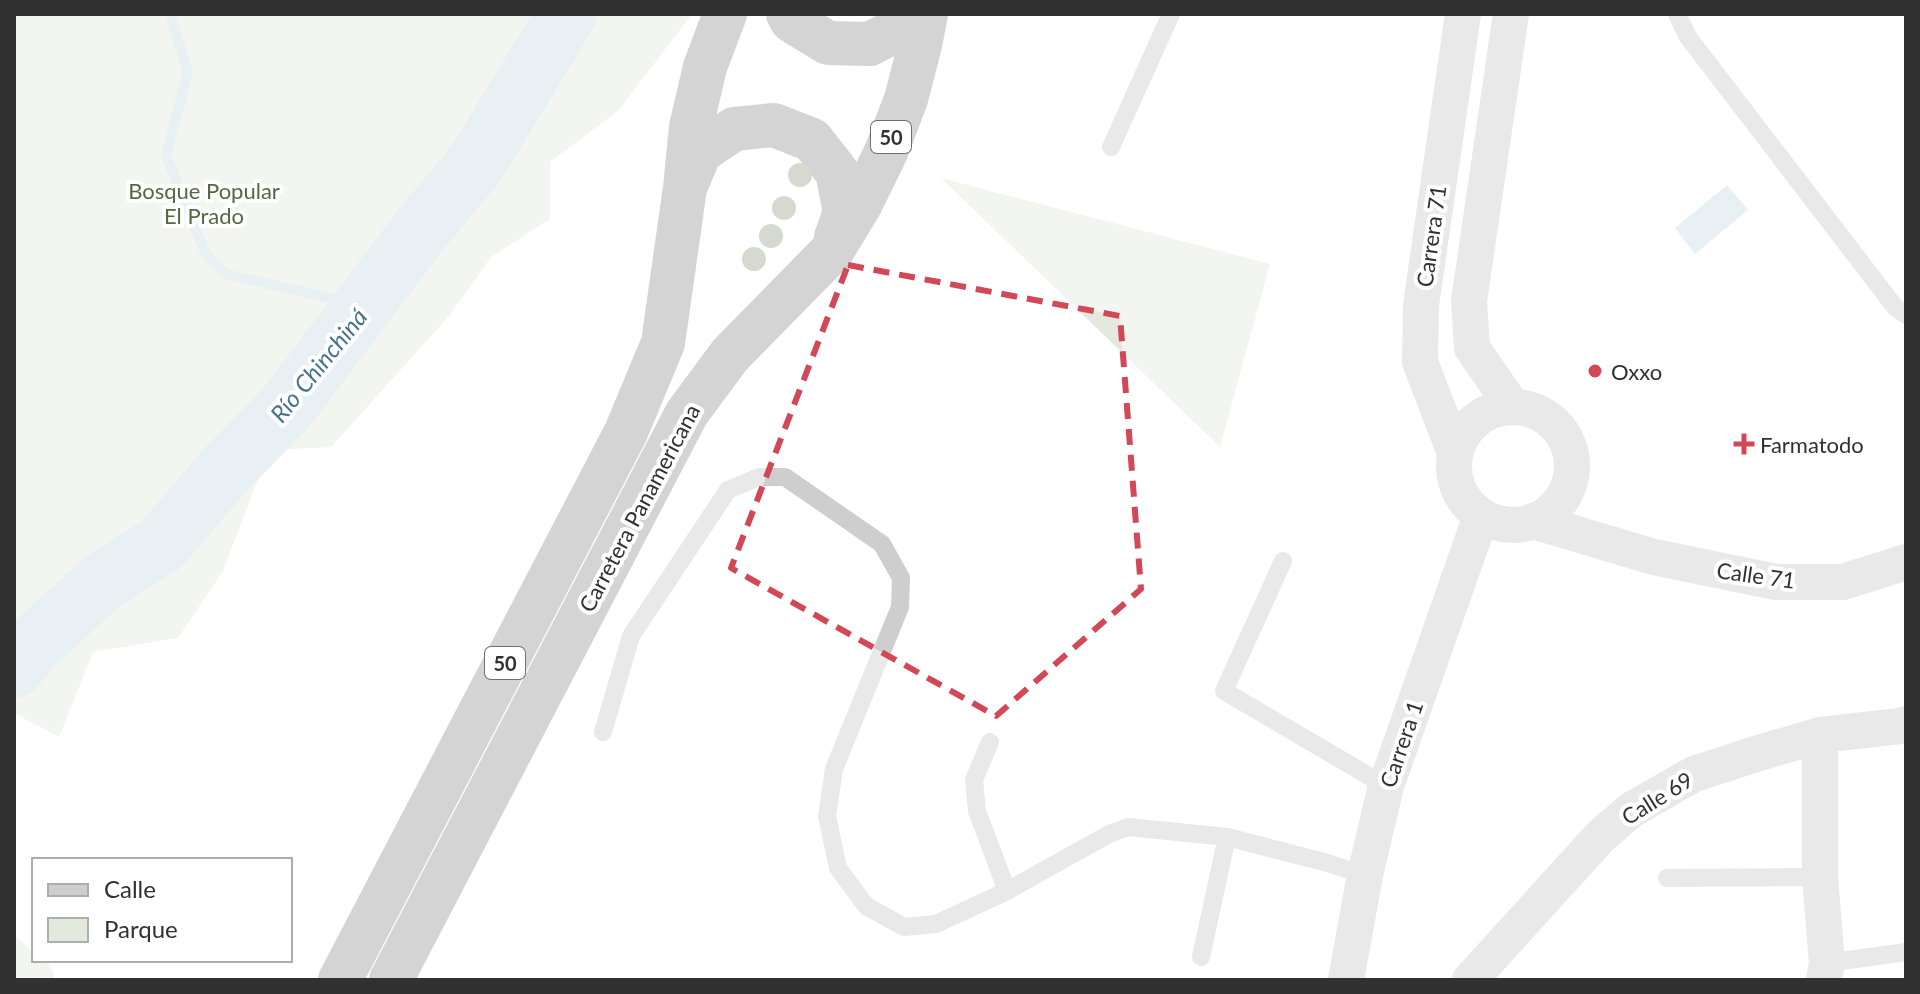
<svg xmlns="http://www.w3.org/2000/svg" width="1920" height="994" font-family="Lato,sans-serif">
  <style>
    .green { fill: #e4e9de }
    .water { fill: #ccdee7 }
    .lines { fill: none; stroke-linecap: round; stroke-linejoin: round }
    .stream { stroke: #ccdee7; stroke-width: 10 }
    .river { stroke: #ccdee7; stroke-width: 60 }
    .service { stroke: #cecece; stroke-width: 18 }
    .minor { stroke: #cecece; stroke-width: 36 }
    .trunk { stroke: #a0a0a0; stroke-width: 44 }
    .tree { fill: #a2ac98 }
    .marked { fill: none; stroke: #d24857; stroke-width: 6; stroke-dasharray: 16 10; stroke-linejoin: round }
    .poi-dot { fill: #d24857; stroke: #fff; stroke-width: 3 }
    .labels { text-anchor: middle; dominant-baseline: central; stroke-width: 8; stroke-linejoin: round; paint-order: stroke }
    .shield { fill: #fff; stroke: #6f6f6f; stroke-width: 2 }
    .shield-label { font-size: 20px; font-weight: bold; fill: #313131 }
    .park-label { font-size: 22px; fill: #556843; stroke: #fff }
    .street-label { font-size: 22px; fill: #313131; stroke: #fff }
    .poi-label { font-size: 22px; fill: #313131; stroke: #fff; text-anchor: start }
    .water-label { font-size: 24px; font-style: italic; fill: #47728a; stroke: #fff }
  </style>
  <rect width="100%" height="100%" fill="#fff"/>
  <!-- green -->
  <path class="green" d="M 14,14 L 692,14 L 619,110 L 550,162 L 550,219 L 491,257 L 450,315 L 331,447 L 269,450 L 223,571 L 178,638 L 93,652 L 59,737 L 14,713 Z
    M 941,178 L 1270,264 L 1220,447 Z
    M 14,935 L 34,952 L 34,960 L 43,960 L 51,966 L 55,980 L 14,980 Z"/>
  <!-- water -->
  <path class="water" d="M 1727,185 L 1748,210 L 1695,254 L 1675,228 Z"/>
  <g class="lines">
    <!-- stream -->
    <path class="stream" d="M 170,14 L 188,72 L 166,156 L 206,254 L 226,274 L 364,306"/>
    <!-- river -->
    <path class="river" d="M 14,668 L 30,648 L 103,581 L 162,544 L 227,468 L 286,408 L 422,228 L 475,165 L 567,14"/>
    <!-- service -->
    <path class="service" d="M 1677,14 L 1688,37 L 1895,307 L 1906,315
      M 1111,147 L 1171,14
      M 1283,561 L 1224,691 L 1386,786
      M 603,732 L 631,636 L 728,490 L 759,477 L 785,477 L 882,544 L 901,578 L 900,607 L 834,769 L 827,816 L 838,868 L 866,906 L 904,927 L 936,924 L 1007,891 L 1109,834 L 1129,827 L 1227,837 L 1324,862 L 1365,875
      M 990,742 L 974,780 L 977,811 L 1007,891
      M 1667,878 L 1820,877
      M 1201,957 L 1227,837
      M 1827,963 L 1906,952"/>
    <!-- minor -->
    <path class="minor" d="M 1511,14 L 1469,301 L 1472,348 L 1513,407
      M1454 466a59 59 0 1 1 118 0a59 59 0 1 1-118 0Z
      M 1455,453 L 1420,362 L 1421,305 L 1463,14
      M 1533,521 L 1654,557 L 1776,582 L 1843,582 L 1906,562
      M 1820,735 L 1820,877 L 1827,963 L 1824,980
      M 1346,980 L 1365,875 L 1386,786 L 1481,516
      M 1470,980 L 1600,837 L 1631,810 L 1694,774 L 1759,753 L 1820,735 L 1900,726 L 1906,724"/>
    <!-- trunk -->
    <path class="trunk" d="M 788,14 L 792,21 L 828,43 L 870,44 L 908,24 L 914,14
      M 687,183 L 700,152 L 734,129 L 774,125 L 812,140 L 837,172 L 845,212 L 836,237
      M 340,980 L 626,432 L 663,343 L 685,188 L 691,127 L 705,67 L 725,14
      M 391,980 L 687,413 L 730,355 L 832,251 L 861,203 L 886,152 L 906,99 L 920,45 L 926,14"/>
  </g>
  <!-- trees -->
  <g class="tree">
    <circle cx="800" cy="175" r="12"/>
    <circle cx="784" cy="208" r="12"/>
    <circle cx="771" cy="236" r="12"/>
    <circle cx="754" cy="259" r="12"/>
  </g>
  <!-- marked area -->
  <path d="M0 0H1920V994H0ZM 848,265 L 1120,316 L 1141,589 L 996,716 L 731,568 Z" fill="#fff" fill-opacity=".55" fill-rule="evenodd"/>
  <path class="marked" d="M 848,265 L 1120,316 L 1141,589 L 996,716 L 731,568 Z"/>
  <!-- markers -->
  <g class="poi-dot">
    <circle cx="1595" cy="371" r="8"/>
    <path d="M1740 432h8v8h8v8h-8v8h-8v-8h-8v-8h8z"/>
  </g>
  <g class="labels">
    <!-- shield labels -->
    <g class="shield">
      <rect x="871" y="121" width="40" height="32" rx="6"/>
      <rect x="485" y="647" width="40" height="32" rx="6"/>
    </g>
    <g class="shield-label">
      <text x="891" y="137">50</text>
      <text x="505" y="663">50</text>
    </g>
    <!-- park labels -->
    <g class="park-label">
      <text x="204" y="190">Bosque Popular<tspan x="204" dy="25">El Prado</tspan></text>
    </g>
    <!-- street labels -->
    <g class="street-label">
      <text transform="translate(1431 236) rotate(-82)">Carrera 71</text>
      <text transform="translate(639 508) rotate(-62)">Carretera Panamericana</text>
      <text transform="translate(1756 575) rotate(8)">Calle 71</text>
      <text transform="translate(1401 744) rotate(-71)">Carrera 1</text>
      <text transform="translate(1657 798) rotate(-32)">Calle 69</text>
    </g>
    <!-- poi labels -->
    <g class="poi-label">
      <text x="1611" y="371">Oxxo</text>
      <text x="1760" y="444">Farmatodo</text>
    </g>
    <!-- water labels -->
    <g class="water-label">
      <text transform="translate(318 365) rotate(-51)">Río Chinchiná</text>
    </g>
  </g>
  <!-- border -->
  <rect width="1920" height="994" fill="none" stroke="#313131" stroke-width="32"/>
  <!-- legend -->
  <rect x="32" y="858" width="260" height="104" fill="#ffffff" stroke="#adadad" stroke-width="2"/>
  <rect x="48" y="884" width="40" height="12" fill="#cecece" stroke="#adadad" stroke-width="2"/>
  <text x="104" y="898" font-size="24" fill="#313131">Calle</text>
  <rect x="48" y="918" width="40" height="24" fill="#e4e9de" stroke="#adadad" stroke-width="2"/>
  <text x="104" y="938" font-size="24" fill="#313131">Parque</text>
</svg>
